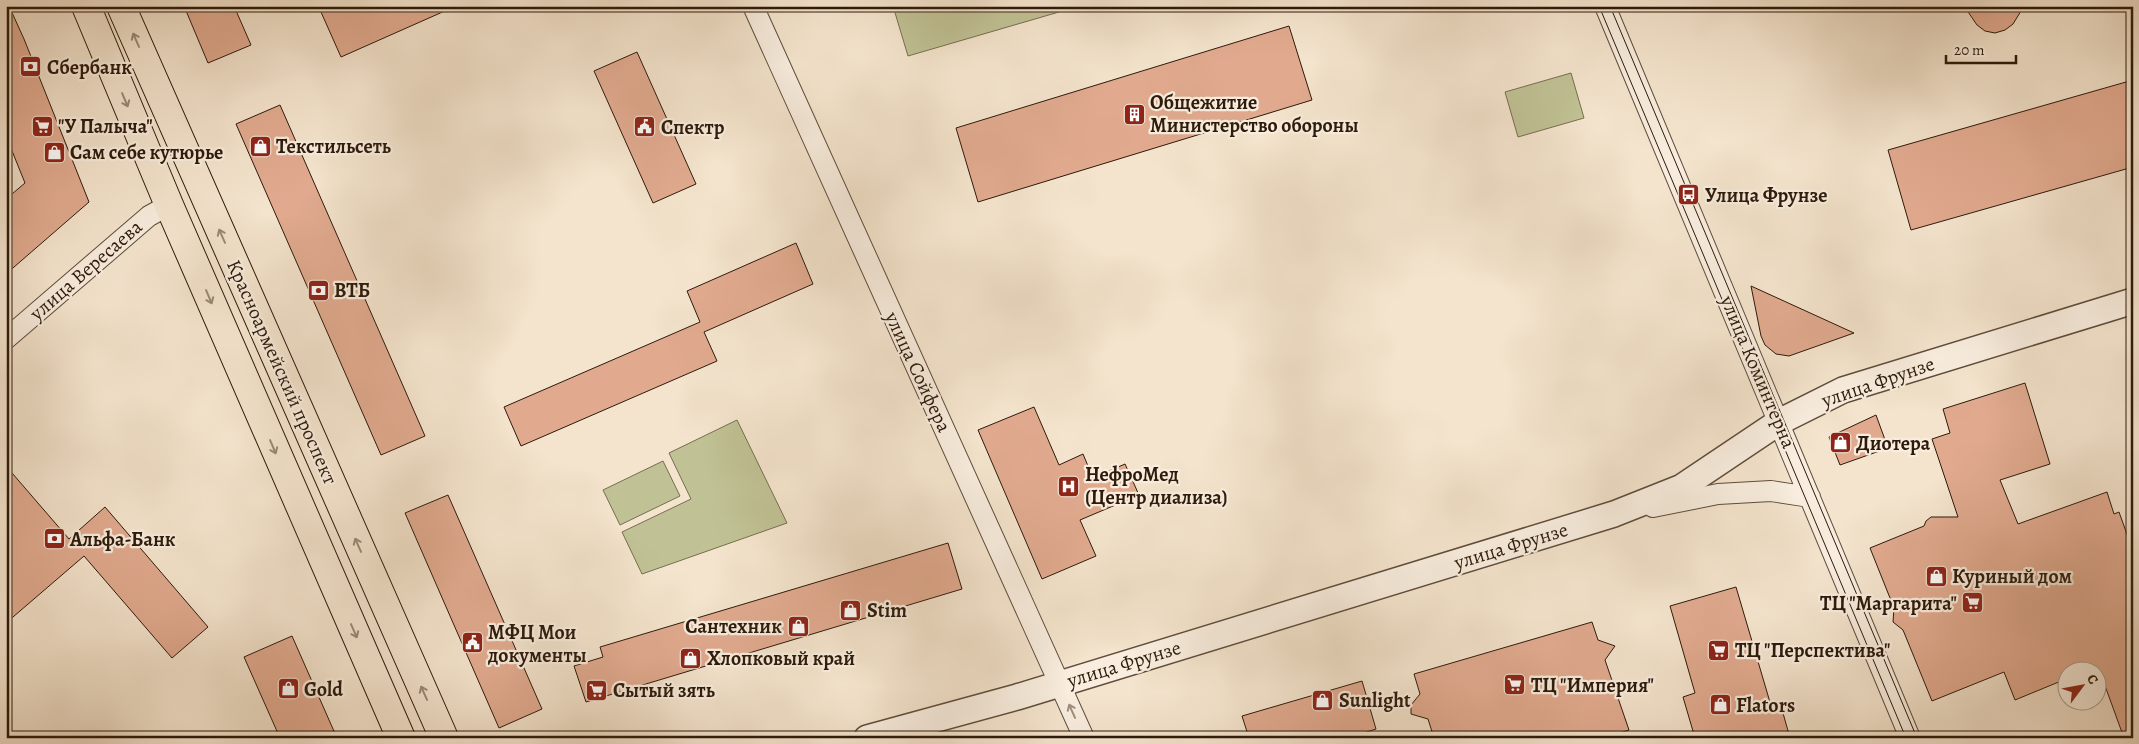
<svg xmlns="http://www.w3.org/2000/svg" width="2139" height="744" font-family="Alegreya,serif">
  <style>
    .green { fill: #c0c295; stroke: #766e50 }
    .building { fill: #e1aa8f; stroke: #2d1a0b }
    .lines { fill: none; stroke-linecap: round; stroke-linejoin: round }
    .minor-casing { stroke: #5f4c3c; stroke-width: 22 }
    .tertiary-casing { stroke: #5f4c3c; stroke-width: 28 }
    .primary-casing { stroke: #2d1a0b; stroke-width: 30 }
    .minor { stroke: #f8edde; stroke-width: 20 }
    .tertiary { stroke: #f8edde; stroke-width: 25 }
    .primary { stroke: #f4e4cd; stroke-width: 28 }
    .tram { stroke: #2d1a0b; stroke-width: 1 }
    .oneway { stroke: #9a8976 }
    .oneway2 { stroke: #9d8e7f }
    .labels { text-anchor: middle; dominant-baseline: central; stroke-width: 4.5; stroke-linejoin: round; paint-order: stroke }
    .poi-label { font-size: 20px; font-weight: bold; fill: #2d1a0b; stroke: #f8edde; text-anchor: start }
    .street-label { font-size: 20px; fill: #2d1a0b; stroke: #f8edde }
  </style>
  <rect width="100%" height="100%" fill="#f4e4cd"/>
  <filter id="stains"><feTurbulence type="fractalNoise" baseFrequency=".004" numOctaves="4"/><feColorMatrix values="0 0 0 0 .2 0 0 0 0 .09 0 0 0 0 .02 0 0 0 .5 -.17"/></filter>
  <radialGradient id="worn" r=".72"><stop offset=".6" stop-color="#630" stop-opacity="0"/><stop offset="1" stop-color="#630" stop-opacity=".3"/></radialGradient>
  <!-- green -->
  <path class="green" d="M 893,6 L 1057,6 L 1059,12 L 908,56 Z
    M 1571,73 L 1584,118 L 1518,137 L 1505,92 Z
    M 737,420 L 787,523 L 642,574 L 622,532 L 691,499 L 669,453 Z
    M 663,461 L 680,496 L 620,525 L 603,490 Z"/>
  <!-- building -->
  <path class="building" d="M 6,6 L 9,6 L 24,39 L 89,202 L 6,274 L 6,199 L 25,183 L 6,136 Z
    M 184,6 L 234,6 L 251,45 L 208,63 Z
    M 335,6 L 456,6 L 341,57 L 321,12 Z
    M 1964,6 L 2024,6 L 2013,24 L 2005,30 L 1995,33 L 1985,31 L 1977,25 Z
    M 1289,26 L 1312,100 L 978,202 L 956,128 Z
    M 637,52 L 696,184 L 653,203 L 594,71 Z
    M 2133,80 L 2133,167 L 1911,230 L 1888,150 Z
    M 280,105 L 425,436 L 381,455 L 236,124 Z
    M 796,243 L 813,284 L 704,332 L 717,361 L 521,446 L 504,407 L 700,322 L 687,291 Z
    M 1751,286 L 1854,333 L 1789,356 L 1776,354 L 1765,345 L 1761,336 Z
    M 2025,383 L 2050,464 L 2000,480 L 2018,524 L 2107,492 L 2114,514 L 2119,512 L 2133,551 L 2133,738 L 2124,738 L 2100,672 L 2066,672 L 2066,679 L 2015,700 L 2004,672 L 1932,701 L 1903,630 L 1893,622 L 1894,608 L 1870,548 L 1924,526 L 1926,521 L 1931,517 L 1958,517 L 1932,439 L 1950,433 L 1943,409 Z
    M 1034,407 L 1059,465 L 1083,454 L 1093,478 L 1125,464 L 1139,495 L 1080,520 L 1096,556 L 1042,579 L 978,430 Z
    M 1876,415 L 1888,448 L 1840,465 L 1829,437 Z
    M 6,466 L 69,539 L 105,507 L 208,627 L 172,658 L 84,556 L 6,623 Z
    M 448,495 L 542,709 L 499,728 L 405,513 Z
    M 948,543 L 962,589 L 586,702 L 574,666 L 603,657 L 600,647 Z
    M 1736,587 L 1772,709 L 1781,706 L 1790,738 L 1695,738 L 1683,697 L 1695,693 L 1670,606 Z
    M 1592,622 L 1598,640 L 1615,646 L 1605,660 L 1629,730 L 1604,738 L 1434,738 L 1428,719 L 1411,714 L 1411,705 L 1420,694 L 1414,674 Z
    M 292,636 L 337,738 L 280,738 L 244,657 Z
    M 1362,681 L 1376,729 L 1348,738 L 1249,738 L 1242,716 Z"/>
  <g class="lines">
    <defs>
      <path id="minor" d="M 753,6 L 1084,738
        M 1605,6 L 1910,738
        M 6,339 L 149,216 L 169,205
        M 1653,507 L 1718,494 L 1771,491 L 1810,497"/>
      <path id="tertiary" d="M 867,738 L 1017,697 L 1614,514 L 1682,487 L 1779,422 L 1843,390 L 2133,301"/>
      <path id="primary" d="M 86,6 L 169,205 L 401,738
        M 121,6 L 444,738"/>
    </defs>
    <!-- minor casing -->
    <use href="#minor" class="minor-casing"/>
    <!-- tertiary casing -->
    <use href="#tertiary" class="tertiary-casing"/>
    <!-- primary casing -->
    <use href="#primary" class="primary-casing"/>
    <!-- minor -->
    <use href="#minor" class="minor"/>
    <!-- tertiary -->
    <use href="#tertiary" class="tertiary"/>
    <!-- primary -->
    <use href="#primary" class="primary"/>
    <!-- tram -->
    <path class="tram" d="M 1599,6 L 1906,738
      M 1610,6 L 1917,738"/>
  </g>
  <!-- one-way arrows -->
  <defs><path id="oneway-shaft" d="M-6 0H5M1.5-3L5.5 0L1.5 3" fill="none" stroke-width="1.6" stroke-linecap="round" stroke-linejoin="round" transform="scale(1.25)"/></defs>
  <g class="oneway">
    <use href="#oneway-shaft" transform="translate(136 40) rotate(-114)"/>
    <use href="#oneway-shaft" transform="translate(125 100) rotate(67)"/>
    <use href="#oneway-shaft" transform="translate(222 236) rotate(-114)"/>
    <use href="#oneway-shaft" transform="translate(209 297) rotate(67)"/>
    <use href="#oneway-shaft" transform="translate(273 447) rotate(67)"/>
    <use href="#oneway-shaft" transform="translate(358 545) rotate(-114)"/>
    <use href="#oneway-shaft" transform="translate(354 631) rotate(66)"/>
    <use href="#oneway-shaft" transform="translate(424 693) rotate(-114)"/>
  </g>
  <use class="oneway2" href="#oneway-shaft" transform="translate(1072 711) rotate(-114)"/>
  <!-- icons -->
  <defs>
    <symbol id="bank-square" viewBox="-11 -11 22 22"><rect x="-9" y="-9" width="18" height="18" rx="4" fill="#8f2418" stroke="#f8edde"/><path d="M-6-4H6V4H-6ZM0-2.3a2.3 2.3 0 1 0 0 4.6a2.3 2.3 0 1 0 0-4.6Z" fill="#fff"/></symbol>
    <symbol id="building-square" viewBox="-11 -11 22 22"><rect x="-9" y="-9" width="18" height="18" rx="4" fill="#8f2418" stroke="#f8edde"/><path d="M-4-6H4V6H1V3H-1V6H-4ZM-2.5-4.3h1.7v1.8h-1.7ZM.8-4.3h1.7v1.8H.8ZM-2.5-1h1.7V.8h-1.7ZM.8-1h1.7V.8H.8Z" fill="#fff"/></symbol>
    <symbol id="supermarket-square" viewBox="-11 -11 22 22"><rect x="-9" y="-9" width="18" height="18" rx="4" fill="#8f2418" stroke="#f8edde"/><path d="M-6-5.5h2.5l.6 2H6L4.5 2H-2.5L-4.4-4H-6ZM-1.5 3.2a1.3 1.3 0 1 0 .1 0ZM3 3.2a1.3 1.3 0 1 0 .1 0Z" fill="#fff"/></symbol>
    <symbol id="civic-square" viewBox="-11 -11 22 22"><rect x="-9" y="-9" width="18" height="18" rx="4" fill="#8f2418" stroke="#f8edde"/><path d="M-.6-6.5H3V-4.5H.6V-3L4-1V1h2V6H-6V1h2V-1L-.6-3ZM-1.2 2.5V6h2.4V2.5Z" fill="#fff"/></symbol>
    <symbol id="shop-square" viewBox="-11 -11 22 22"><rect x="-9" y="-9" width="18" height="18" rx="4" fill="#8f2418" stroke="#f8edde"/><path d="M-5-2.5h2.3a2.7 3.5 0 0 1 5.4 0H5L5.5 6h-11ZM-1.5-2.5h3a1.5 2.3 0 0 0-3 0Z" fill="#fff"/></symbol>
    <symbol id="bus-square" viewBox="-11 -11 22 22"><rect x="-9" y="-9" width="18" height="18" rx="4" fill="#8f2418" stroke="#f8edde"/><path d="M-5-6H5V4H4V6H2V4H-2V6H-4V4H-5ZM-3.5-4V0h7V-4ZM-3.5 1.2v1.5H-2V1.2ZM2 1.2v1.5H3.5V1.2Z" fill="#fff"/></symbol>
    <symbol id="hospital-square" viewBox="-11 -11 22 22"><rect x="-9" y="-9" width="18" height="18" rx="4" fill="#8f2418" stroke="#f8edde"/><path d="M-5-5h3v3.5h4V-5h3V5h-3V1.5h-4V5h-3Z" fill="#fff"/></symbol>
  </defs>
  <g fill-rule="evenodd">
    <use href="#bank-square" x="18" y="54" width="25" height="25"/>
    <use href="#building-square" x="1122" y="102" width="25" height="25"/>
    <use href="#supermarket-square" x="30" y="114" width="25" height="25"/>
    <use href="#civic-square" x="632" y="114" width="25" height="25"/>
    <use href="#shop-square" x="248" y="134" width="25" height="25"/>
    <use href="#shop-square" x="42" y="140" width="25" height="25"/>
    <use href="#bus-square" x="1676" y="182" width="25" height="25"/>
    <use href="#bank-square" x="306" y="278" width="25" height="25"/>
    <use href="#shop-square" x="1828" y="430" width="25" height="25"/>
    <use href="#hospital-square" x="1056" y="474" width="25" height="25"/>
    <use href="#bank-square" x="42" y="526" width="25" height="25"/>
    <use href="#shop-square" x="1924" y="564" width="25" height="25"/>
    <use href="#supermarket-square" x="1960" y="590" width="25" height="25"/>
    <use href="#shop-square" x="838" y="598" width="25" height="25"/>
    <use href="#shop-square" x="786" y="614" width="25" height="25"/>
    <use href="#civic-square" x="460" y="630" width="25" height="25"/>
    <use href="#supermarket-square" x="1706" y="638" width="25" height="25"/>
    <use href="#shop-square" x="678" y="646" width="25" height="25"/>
    <use href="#supermarket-square" x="1502" y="672" width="25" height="25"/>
    <use href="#shop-square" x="276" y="676" width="25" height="25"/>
    <use href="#supermarket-square" x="584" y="678" width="25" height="25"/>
    <use href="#shop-square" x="1310" y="688" width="25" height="25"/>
    <use href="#shop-square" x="1708" y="692" width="25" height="25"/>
  </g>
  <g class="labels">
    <!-- poi labels -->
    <g class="poi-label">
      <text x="47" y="67">Сбербанк</text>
      <text x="1150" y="102">Общежитие<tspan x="1150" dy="23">Министерство обороны</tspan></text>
      <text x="58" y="126">"У Палыча"</text>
      <text x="661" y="127">Спектр</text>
      <text x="276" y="146">Текстильсеть</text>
      <text x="70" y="152">Сам себе кутюрье</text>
      <text x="1705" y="195">Улица Фрунзе</text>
      <text x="334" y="290">ВТБ</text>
      <text x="1856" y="443">Диотера</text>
      <text x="1085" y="474">НефроМед<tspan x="1085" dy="23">(Центр диализа)</tspan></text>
      <text x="70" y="539">Альфа-Банк</text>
      <text x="1952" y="576">Куриный дом</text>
      <text x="1957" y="603" text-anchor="end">ТЦ "Маргарита"</text>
      <text x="867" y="610">Stim</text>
      <text x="782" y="626" text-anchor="end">Сантехник</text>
      <text x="488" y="632">МФЦ Мои<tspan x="488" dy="23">документы</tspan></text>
      <text x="1735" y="650">ТЦ "Перспектива"</text>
      <text x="707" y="658">Хлопковый край</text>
      <text x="1531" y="685">ТЦ "Империя"</text>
      <text x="304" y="689">Gold</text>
      <text x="613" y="690">Сытый зять</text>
      <text x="1339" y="700">Sunlight</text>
      <text x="1736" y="705">Flators</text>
    </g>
    <!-- street labels -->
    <g class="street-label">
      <text transform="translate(86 270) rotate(-41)">улица Вересаева</text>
      <text transform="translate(282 372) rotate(66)">Красноармейский проспект</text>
      <text transform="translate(918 372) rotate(65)">улица Сойфера</text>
      <text transform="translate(1758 372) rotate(67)">улица Коминтерна</text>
      <text transform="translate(1878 382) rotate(-19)">улица Фрунзе</text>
      <text transform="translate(1511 546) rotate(-17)">улица Фрунзе</text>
      <text transform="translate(1124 664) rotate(-17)">улица Фрунзе</text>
    </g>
  </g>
  <!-- margin -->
  <rect width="2139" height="744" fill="none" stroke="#f4e4cd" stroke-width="25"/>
  <rect x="8" y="8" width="2124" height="729" fill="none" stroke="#2d1a0b" stroke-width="2.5"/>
  <rect x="12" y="12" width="2114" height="719" fill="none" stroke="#2d1a0b"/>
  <!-- north arrow -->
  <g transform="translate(2082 686) rotate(58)"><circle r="24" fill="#f8edde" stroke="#a7998a"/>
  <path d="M0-4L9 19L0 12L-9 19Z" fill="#8f2418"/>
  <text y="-8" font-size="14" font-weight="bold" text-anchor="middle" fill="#2d1a0b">С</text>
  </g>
  <!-- scale -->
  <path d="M1946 55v8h70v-8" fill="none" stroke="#2d1a0b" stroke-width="2.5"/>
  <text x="1954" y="55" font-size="15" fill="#2d1a0b" stroke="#f8edde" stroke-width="4" paint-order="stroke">20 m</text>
  <rect width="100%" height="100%" filter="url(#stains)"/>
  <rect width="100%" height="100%" fill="url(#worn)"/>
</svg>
